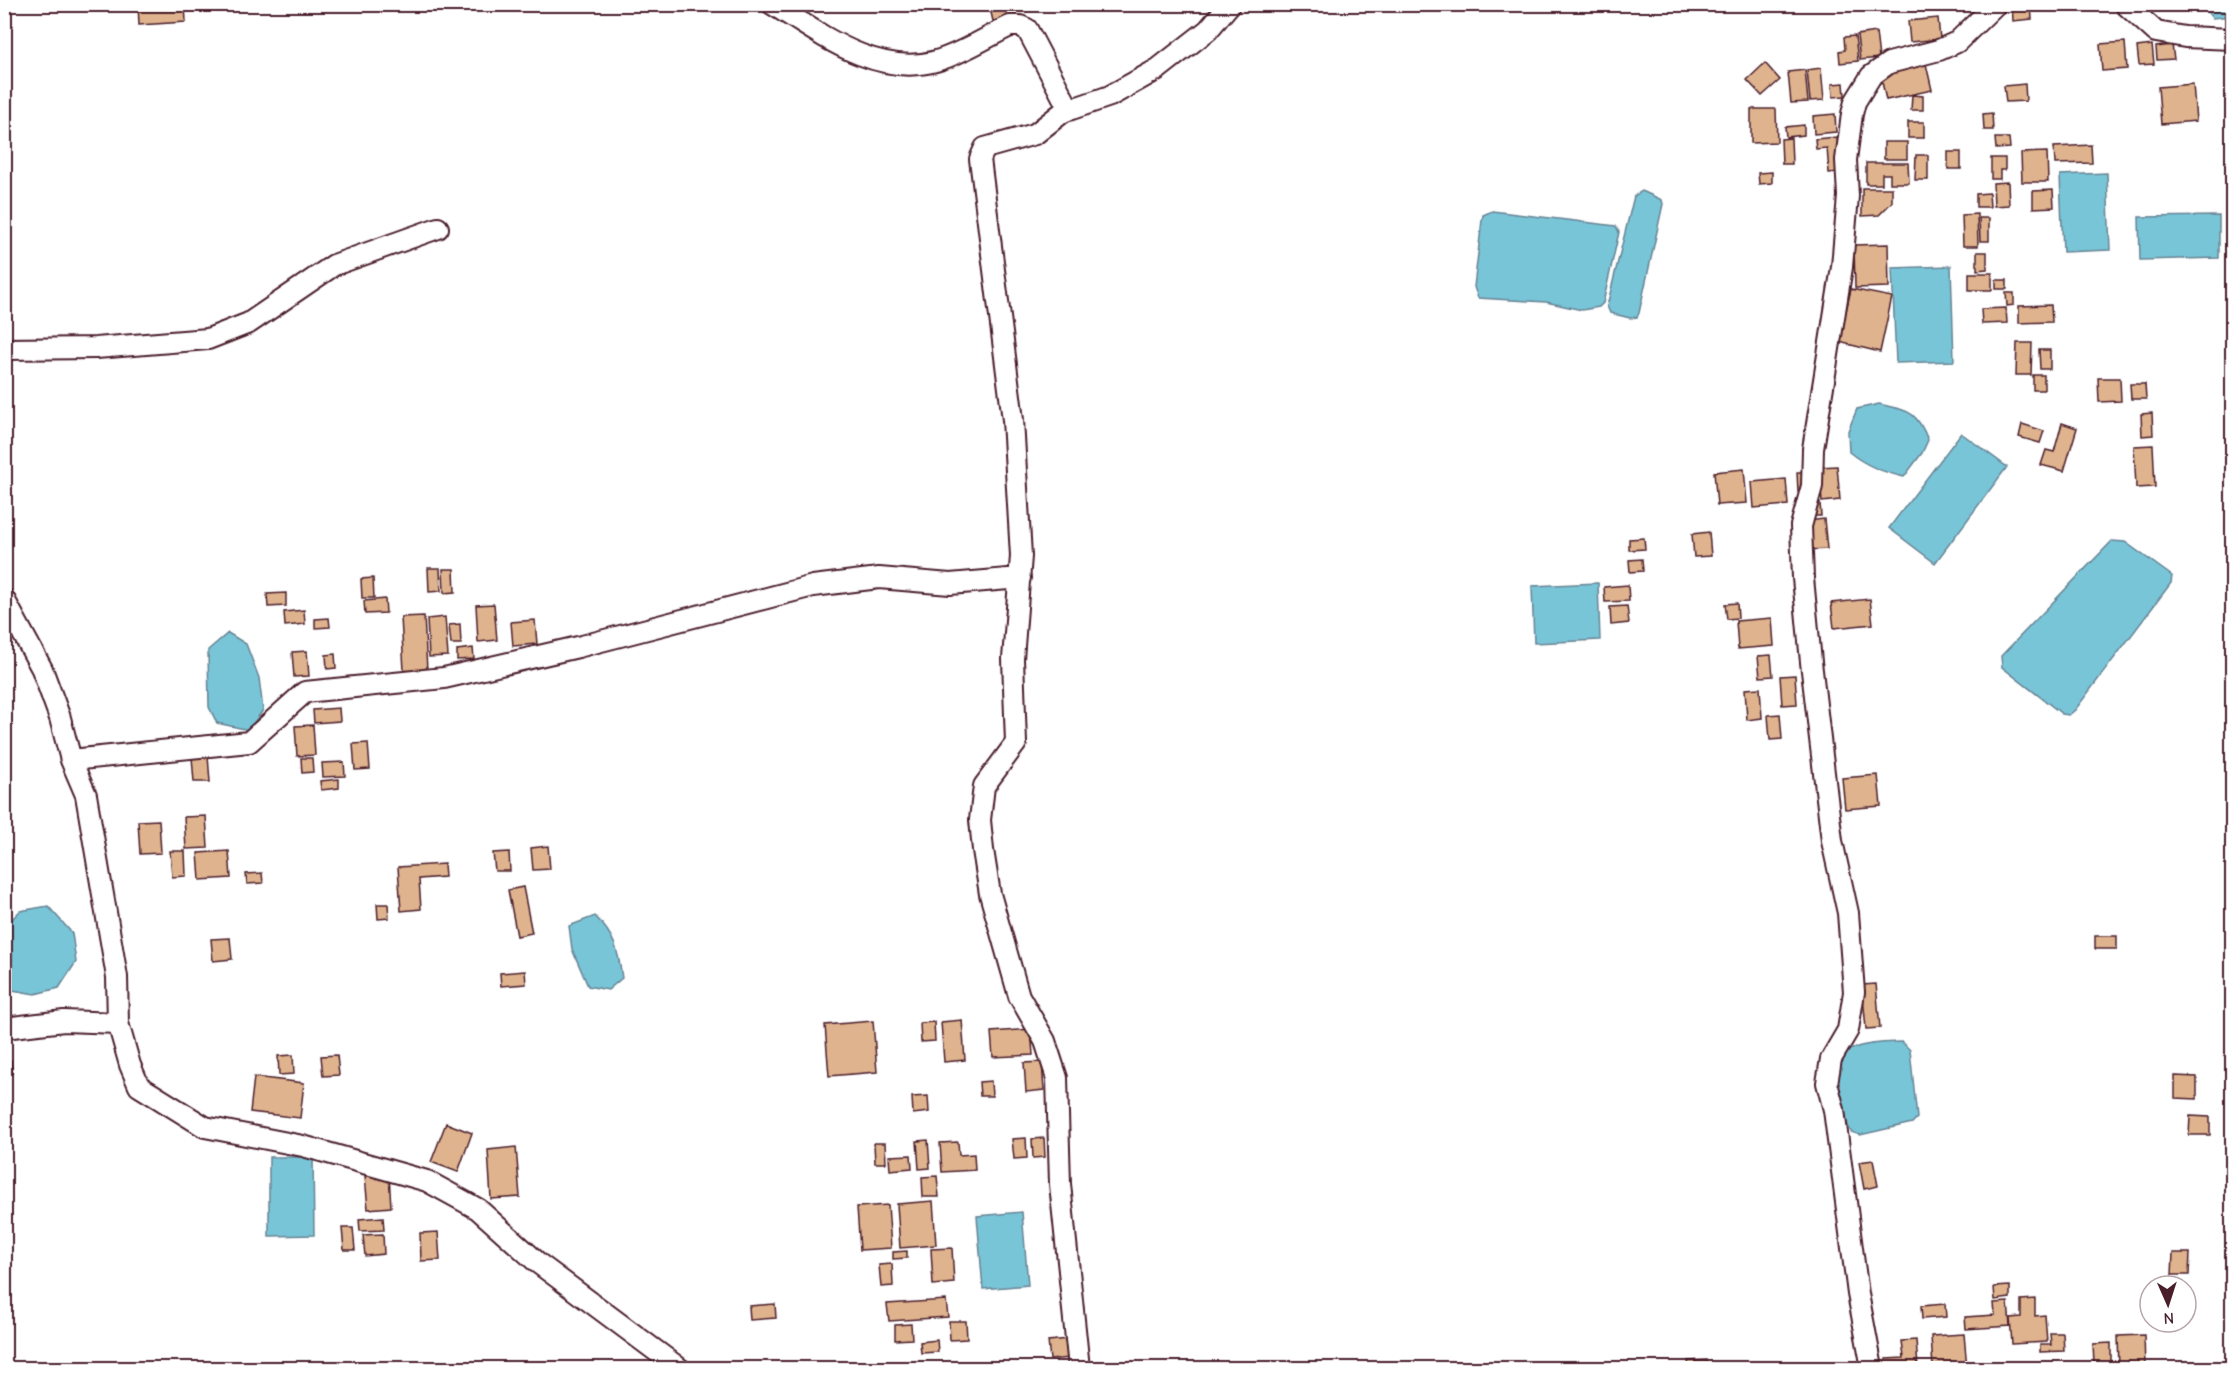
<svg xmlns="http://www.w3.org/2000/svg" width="2237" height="1373" font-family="'Comic Neue',sans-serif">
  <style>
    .water { fill: #79c5d8; stroke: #668393; stroke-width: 1.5 }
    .building { fill: #deb38e; stroke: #4a1f2b; stroke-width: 1.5 }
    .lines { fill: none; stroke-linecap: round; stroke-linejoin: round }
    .minor-casing { stroke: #4a1f2b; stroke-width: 24 }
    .minor { stroke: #fff; stroke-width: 20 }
  </style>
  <rect width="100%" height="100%" fill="#fff"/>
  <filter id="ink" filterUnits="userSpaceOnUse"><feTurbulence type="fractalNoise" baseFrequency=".0167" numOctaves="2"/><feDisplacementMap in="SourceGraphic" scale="12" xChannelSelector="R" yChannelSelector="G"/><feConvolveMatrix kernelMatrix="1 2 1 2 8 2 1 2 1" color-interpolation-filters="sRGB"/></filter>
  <g filter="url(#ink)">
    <!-- water -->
    <path class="water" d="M 2202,5 L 2232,5 L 2232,16 L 2212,18 Z
      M 2107,173 L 2110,250 L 2063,252 L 2060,175 Z
      M 1642,191 L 1662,200 L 1663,204 L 1639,313 L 1637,317 L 1630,318 L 1610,313 L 1607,306 L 1634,196 Z
      M 1492,211 L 1616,226 L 1619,232 L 1603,303 L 1599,307 L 1582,310 L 1546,302 L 1478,298 L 1474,287 L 1482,220 L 1483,215 Z
      M 2219,216 L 2219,258 L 2140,260 L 2139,217 Z
      M 1951,266 L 1954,361 L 1896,363 L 1892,268 Z
      M 1879,404 C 1909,411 1916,410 1928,440 L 1922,453 L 1904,477 C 1883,472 1866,466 1849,452 L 1848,431 L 1857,409 Z
      M 1961,433 L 2007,467 L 1935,563 L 1889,528 Z
      M 2112,541 L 2125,542 L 2172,576 L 2171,583 L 2075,710 L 2069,715 L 2062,714 L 2002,667 L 2001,656 Z
      M 1598,583 L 1600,640 L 1534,643 L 1532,586 Z
      M 228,633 L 246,644 L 259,678 L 263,710 L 249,730 L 217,723 L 209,707 L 208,650 Z
      M 48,906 L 72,933 L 76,962 L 59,988 L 35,994 L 7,989 L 4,982 L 7,924 L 20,911 Z
      M 595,916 C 615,936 618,950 622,978 L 608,990 L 588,986 L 572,949 L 569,926 Z
      M 1902,1042 L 1910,1050 L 1917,1118 L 1912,1123 L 1860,1135 L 1851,1132 L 1848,1126 C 1845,1111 1836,1084 1837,1069 C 1839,1041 1883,1043 1902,1042 Z
      M 269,1157 L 313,1157 L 314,1235 L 269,1236 Z
      M 1022,1212 L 1028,1285 L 983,1289 L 977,1216 Z"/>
    <!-- building -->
    <path class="building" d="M 138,4 L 185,4 L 186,22 L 139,25 Z
      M 989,4 L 1013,4 L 1016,16 L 993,21 Z
      M 2012,4 L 2031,4 L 2032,19 L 2013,21 Z
      M 1938,18 L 1940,39 L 1910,42 L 1908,21 Z
      M 1876,32 L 1879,58 L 1860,60 L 1857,35 Z
      M 1855,36 L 1858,61 L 1840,63 L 1839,51 L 1845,50 L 1844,37 Z
      M 2125,42 L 2127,69 L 2102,71 L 2100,44 Z
      M 2152,45 L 2154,64 L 2139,65 L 2137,47 Z
      M 2172,45 L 2174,59 L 2157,60 L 2156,47 Z
      M 1765,63 L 1780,80 L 1762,96 L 1747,80 Z
      M 1926,64 L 1932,90 L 1886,100 L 1880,73 Z
      M 1821,68 L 1824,100 L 1810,101 L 1807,70 Z
      M 1805,70 L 1808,102 L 1791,103 L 1788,72 Z
      M 1844,83 L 1845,96 L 1833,97 L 1832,84 Z
      M 2025,84 L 2026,101 L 2006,102 L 2004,86 Z
      M 2193,84 L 2196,121 L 2161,124 L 2158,87 Z
      M 1912,95 L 1923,96 L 1923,110 L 1911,110 Z
      M 1751,109 L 1776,109 L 1777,142 L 1751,143 Z
      M 1992,113 L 1993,130 L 1984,130 L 1983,114 Z
      M 1835,114 L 1836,132 L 1814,134 L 1813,116 Z
      M 1908,122 L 1924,122 L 1924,138 L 1908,138 Z
      M 1804,125 L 1804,135 L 1786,137 L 1785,127 Z
      M 1837,137 L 1840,172 L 1829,173 L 1827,148 L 1816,149 L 1815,139 Z
      M 1791,138 L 1792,164 L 1782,164 L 1781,139 Z
      M 1995,138 L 2009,138 L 2010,148 L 1996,149 Z
      M 1884,142 L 1907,142 L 1907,159 L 1884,159 Z
      M 2091,145 L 2092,163 L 2055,164 L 2054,147 Z
      M 1948,152 L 1961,152 L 1961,169 L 1948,169 Z
      M 2047,152 L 2048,182 L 2022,182 L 2021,153 Z
      M 1916,155 L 1928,155 L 1928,180 L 1915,180 Z
      M 1991,158 L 2005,158 L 2005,170 L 2000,170 L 2000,179 L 1991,179 Z
      M 1866,163 L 1908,163 L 1909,183 L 1890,183 L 1890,174 L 1882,174 L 1882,184 L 1866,184 Z
      M 1772,172 L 1772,183 L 1759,184 L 1758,173 Z
      M 2008,182 L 2009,205 L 1994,206 L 1993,183 Z
      M 1862,188 L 1892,188 L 1892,202 L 1879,215 L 1862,216 Z
      M 2053,190 L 2054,207 L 2033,208 L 2033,191 Z
      M 1989,193 L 1990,207 L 1976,207 L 1976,194 Z
      M 1977,214 L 1978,246 L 1963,246 L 1962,215 Z
      M 1979,218 L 1989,218 L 1989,241 L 1980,241 Z
      M 1888,244 L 1889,287 L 1855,288 L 1854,245 Z
      M 1977,252 L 1987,252 L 1987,269 L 1977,270 Z
      M 1969,273 L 1992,273 L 1992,290 L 1969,290 Z
      M 1996,280 L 2007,280 L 2007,289 L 1996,289 Z
      M 1851,289 L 1892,297 L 1880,352 L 1839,342 Z
      M 2006,293 L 2014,293 L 2014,305 L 2007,306 Z
      M 2051,305 L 2052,322 L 2019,323 L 2019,306 Z
      M 2006,308 L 2007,323 L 1982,324 L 1981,309 Z
      M 2017,343 L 2032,343 L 2031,375 L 2016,375 Z
      M 2039,350 L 2050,350 L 2050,369 L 2040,369 Z
      M 2033,375 L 2044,375 L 2044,390 L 2033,390 Z
      M 2098,378 L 2120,378 L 2121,401 L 2099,402 Z
      M 2130,384 L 2145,384 L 2146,399 L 2131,399 Z
      M 2152,413 L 2153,435 L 2142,436 L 2141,414 Z
      M 2062,423 L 2077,428 L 2064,471 L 2041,465 L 2046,450 L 2054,452 Z
      M 2022,424 L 2044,431 L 2040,443 L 2019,437 Z
      M 2153,445 L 2155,487 L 2136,488 L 2134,446 Z
      M 1837,466 L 1840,500 L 1822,502 L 1819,467 Z
      M 1744,469 L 1747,503 L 1717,505 L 1714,472 Z
      M 1797,472 L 1807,472 L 1809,492 L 1798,492 Z
      M 1786,479 L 1788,505 L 1754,508 L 1752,482 Z
      M 1820,503 L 1821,516 L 1813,516 L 1812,504 Z
      M 1824,519 L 1827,549 L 1810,550 L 1808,521 Z
      M 1709,532 L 1711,556 L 1694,557 L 1692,534 Z
      M 1644,538 L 1645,549 L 1629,550 L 1629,539 Z
      M 1642,559 L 1643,571 L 1630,572 L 1629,560 Z
      M 428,568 L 440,568 L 441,591 L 429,592 Z
      M 443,569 L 454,569 L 455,592 L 444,593 Z
      M 373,578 L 374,598 L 362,598 L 361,579 Z
      M 1628,585 L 1629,601 L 1605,602 L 1604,587 Z
      M 286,593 L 286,606 L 268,607 L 267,594 Z
      M 385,599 L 386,613 L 365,614 L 364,601 Z
      M 1870,599 L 1873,624 L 1834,628 L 1831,603 Z
      M 1737,603 L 1738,618 L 1727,619 L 1725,604 Z
      M 494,604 L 497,640 L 478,642 L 476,605 Z
      M 1627,606 L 1629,623 L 1611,625 L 1610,607 Z
      M 304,610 L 305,624 L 285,626 L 284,612 Z
      M 424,616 L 427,670 L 404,671 L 401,617 Z
      M 445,617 L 448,656 L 429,657 L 427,619 Z
      M 329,618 L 330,627 L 315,628 L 315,619 Z
      M 1772,618 L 1774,646 L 1738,649 L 1736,621 Z
      M 535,620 L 537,644 L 513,646 L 511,622 Z
      M 460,624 L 461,644 L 451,644 L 449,625 Z
      M 473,648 L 474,659 L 457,660 L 457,650 Z
      M 307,651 L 309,676 L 294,677 L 292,652 Z
      M 335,654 L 336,668 L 327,669 L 326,655 Z
      M 1771,655 L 1773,676 L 1760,677 L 1758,656 Z
      M 1795,675 L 1797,704 L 1782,705 L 1780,676 Z
      M 1760,688 L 1762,718 L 1747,720 L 1745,689 Z
      M 339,708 L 340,721 L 314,723 L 313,710 Z
      M 1780,714 L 1782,739 L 1770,740 L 1768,715 Z
      M 313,725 L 315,755 L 297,756 L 295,726 Z
      M 368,743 L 370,769 L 355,770 L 353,744 Z
      M 208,756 L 210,782 L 194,782 L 192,757 Z
      M 301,758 L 312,758 L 313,772 L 302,773 Z
      M 344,762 L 345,776 L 323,777 L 322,763 Z
      M 1878,775 L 1881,806 L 1845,809 L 1842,778 Z
      M 339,779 L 339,788 L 321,790 L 320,781 Z
      M 206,816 L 208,848 L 186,849 L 184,817 Z
      M 159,820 L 161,853 L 140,854 L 138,821 Z
      M 548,846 L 550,869 L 533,870 L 531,848 Z
      M 170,851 L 185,851 L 186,876 L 172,877 Z
      M 229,851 L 231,878 L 200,880 L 198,853 Z
      M 509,852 L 510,871 L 495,871 L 493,853 Z
      M 444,864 L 445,877 L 419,879 L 421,909 L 401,911 L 398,867 Z
      M 262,873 L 263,883 L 247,884 L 246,874 Z
      M 523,887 L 532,933 L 517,936 L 508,890 Z
      M 377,904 L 388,904 L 389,918 L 378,919 Z
      M 2095,936 L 2117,936 L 2117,949 L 2095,949 Z
      M 230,938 L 232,959 L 213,961 L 211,939 Z
      M 525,971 L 526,984 L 501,986 L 500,973 Z
      M 1876,984 L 1880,1028 L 1866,1029 L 1862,985 Z
      M 962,1020 L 965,1060 L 944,1062 L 941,1022 Z
      M 873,1021 L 877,1072 L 829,1076 L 825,1025 Z
      M 934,1022 L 935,1041 L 921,1042 L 920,1023 Z
      M 1031,1029 L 1033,1055 L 993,1057 L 991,1032 Z
      M 293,1055 L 294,1074 L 279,1075 L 278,1056 Z
      M 337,1055 L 339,1075 L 323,1076 L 321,1056 Z
      M 11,1060 L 12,1073 L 4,1074 L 4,1061 Z
      M 1042,1062 L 1044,1090 L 1026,1092 L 1024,1063 Z
      M 2175,1076 L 2197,1077 L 2197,1099 L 2175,1098 Z
      M 254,1077 L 304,1083 L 300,1118 L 250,1112 Z
      M 991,1081 L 992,1096 L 980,1096 L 979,1082 Z
      M 928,1096 L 929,1112 L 913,1114 L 912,1097 Z
      M 2190,1116 L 2210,1117 L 2210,1135 L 2189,1135 Z
      M 446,1123 L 472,1133 L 458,1172 L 431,1162 Z
      M 1026,1138 L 1027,1158 L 1014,1159 L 1012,1139 Z
      M 1044,1138 L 1045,1157 L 1033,1158 L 1032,1139 Z
      M 928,1140 L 930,1168 L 919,1169 L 917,1141 Z
      M 958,1142 L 959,1155 L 974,1154 L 975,1170 L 942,1172 L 940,1143 Z
      M 874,1143 L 885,1143 L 886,1163 L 875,1163 Z
      M 516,1147 L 520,1197 L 491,1199 L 488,1150 Z
      M 911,1155 L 912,1168 L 890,1170 L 889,1156 Z
      M 1873,1160 L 1878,1186 L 1864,1189 L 1859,1162 Z
      M 389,1174 L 391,1207 L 368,1209 L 365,1176 Z
      M 937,1176 L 939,1197 L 923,1197 L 922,1177 Z
      M 933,1201 L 936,1245 L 900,1248 L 897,1204 Z
      M 888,1205 L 891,1248 L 860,1250 L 857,1207 Z
      M 383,1217 L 384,1230 L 360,1231 L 359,1219 Z
      M 342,1228 L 353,1228 L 355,1250 L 344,1250 Z
      M 438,1232 L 440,1260 L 421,1261 L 420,1233 Z
      M 383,1234 L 384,1254 L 365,1256 L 363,1235 Z
      M 952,1248 L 954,1283 L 933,1285 L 931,1249 Z
      M 907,1251 L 907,1258 L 893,1259 L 893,1252 Z
      M 2173,1253 L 2190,1253 L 2189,1275 L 2172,1275 Z
      M 892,1264 L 893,1286 L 881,1287 L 879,1265 Z
      M 2010,1286 L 2010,1298 L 1995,1300 L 1994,1287 Z
      M 2035,1299 L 2035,1316 L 2045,1315 L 2047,1342 L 2012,1344 L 2010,1318 L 2021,1317 L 2021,1300 Z
      M 946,1300 L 948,1317 L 889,1321 L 887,1304 Z
      M 2008,1302 L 2010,1326 L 1966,1329 L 1965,1317 L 1995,1315 L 1994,1303 Z
      M 775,1304 L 776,1318 L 750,1320 L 749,1306 Z
      M 1945,1304 L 1946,1317 L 1922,1319 L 1921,1306 Z
      M 949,1321 L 966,1321 L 967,1339 L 950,1340 Z
      M 911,1324 L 912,1339 L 895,1340 L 895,1325 Z
      M 2050,1333 L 2063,1333 L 2064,1351 L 2040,1352 L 2040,1345 L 2051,1345 Z
      M 1964,1334 L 1967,1368 L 1933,1368 L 1931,1336 Z
      M 2144,1335 L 2145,1368 L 2119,1368 L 2118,1336 Z
      M 1068,1339 L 1070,1358 L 1050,1360 L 1048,1341 Z
      M 937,1340 L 938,1352 L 921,1353 L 920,1342 Z
      M 1916,1340 L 1918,1368 L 1887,1368 L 1886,1359 L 1904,1358 L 1902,1341 Z
      M 2111,1343 L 2111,1365 L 2094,1365 L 2093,1344 Z
      M 1707,1360 L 1707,1368 L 1689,1368 L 1688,1361 Z
      M 1720,1364 L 1721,1368 L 1710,1368 L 1710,1365 Z"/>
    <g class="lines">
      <defs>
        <path id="minor" d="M 772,4 C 819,33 876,78 936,61 C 961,54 987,37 1010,26 L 1020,26 L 1027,29 L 1069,109
          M 2125,4 L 2156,32 L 2185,37 L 2232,39
          M 4,349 L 96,348 L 208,339 L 249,323 L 334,265 L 438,228
          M 4,599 L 42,669 L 60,718 L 71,760 L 86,795 L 117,977 L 118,1023 L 130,1065 L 139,1086 L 205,1127 L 303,1146 L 427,1181 L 478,1209 L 538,1263 L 679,1368
          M 71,760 L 249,742 L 305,692 L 444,678 L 578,647 L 813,586 L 879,578 L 950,584 L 1020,578
          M 4,1028 L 64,1021 L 118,1023
          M 1079,1368 L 1060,1184 L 1057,1078 L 1045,1041 L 1019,996 L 990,894 L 983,850 L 980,820 L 984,786 L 1016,743 L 1013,659 L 1021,556 L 1013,420 L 980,159 L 985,148 L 1035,134 L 1063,112 L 1110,96 L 1158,69 L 1208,30 L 1230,4
          M 1872,1368 L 1858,1294 L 1834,1110 L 1827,1083 L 1831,1059 L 1848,1030 L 1854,992 L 1848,913 L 1832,841 L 1811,662 L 1803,578 L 1801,526 L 1812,486 L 1813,449 L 1842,267 L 1848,196 L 1846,160 L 1852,114 L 1855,102 L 1871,76 L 1889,63 L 1939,50 L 1957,42 L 1996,4"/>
      </defs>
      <!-- minor casing -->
      <use href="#minor" class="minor-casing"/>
      <!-- minor -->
      <use href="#minor" class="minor"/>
    </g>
  </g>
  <!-- margin -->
  <rect width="2237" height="1373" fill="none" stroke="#fff" stroke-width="24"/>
  <rect x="12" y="12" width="2213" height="1349" fill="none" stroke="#4a1f2b" stroke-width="2" filter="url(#ink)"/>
  <!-- north arrow -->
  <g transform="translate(2168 1304) rotate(177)"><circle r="28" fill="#ffffff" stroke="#b7a5aa" stroke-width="1.5"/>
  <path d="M0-4.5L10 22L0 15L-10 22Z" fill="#4a1f2b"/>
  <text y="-9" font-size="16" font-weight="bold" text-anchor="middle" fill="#4a1f2b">N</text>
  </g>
</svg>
